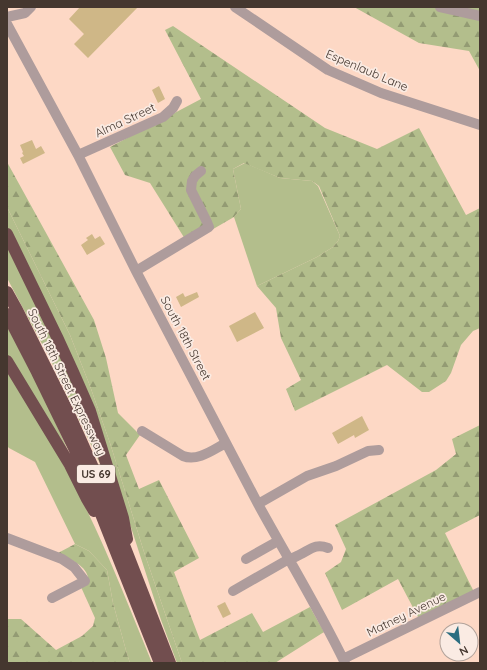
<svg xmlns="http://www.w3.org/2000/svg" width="487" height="670" font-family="Quicksand,sans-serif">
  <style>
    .grass { fill: #b3be8c }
    .forest { fill: url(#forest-firs) }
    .building { fill: #cfb787 }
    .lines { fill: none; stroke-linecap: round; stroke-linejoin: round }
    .minor { stroke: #ae9c9c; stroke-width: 10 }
    .highway { stroke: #724e4f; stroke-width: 12 }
    .labels { text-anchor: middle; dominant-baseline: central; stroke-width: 3.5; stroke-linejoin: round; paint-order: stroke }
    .shield { fill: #faebe3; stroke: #7b6d65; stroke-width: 1 }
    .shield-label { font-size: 11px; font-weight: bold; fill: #45372f }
    .street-label { font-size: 12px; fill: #45372f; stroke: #faebe3 }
  </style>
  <defs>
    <pattern id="forest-firs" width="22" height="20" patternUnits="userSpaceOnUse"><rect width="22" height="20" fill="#b3be8c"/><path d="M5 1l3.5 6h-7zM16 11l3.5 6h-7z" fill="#939b73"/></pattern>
  </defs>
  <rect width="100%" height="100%" fill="#fdd8c5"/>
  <!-- grass -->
  <path class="grass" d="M 245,163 L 280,178 L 312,181 L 318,186 L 340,236 L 338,241 L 333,247 L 317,257 L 257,286 L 234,217 L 241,209 L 233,169 Z
    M 7,207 L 70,335 L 90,386 L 110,443 L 144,552 L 182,663 L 177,663 L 161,620 L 92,407 L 7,227 Z
    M 7,242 L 75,381 L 103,470 L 50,359 L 7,278 Z
    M 7,326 L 45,399 L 70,455 L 7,356 Z
    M 7,370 C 26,402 47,434 64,466 C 99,529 125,597 152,663 L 130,663 L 127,654 L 113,603 L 107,570 L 89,551 L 75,544 L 35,462 L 9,448 L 7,446 Z"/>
  <!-- forest -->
  <path class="forest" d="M 354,7 L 480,7 L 480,71 L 469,51 L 419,43 Z
    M 173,26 L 325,128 L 377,149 L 419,128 L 466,215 L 480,208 L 480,328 L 473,331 L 461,345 L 451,373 L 446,381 L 429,392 L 422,392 L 387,365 L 295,411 L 286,389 L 301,380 L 281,338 L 276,308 L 257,286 L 317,257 L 333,247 L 338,241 L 340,236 L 319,186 L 312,181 L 280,178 L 244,163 L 233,169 L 241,209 L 234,217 L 189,243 L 185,239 L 150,183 L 125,175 L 110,147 L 201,99 L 165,30 Z
    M 7,162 L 94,320 L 106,358 L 118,413 L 140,435 L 126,455 L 139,489 L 159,480 L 199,558 L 174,572 L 200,640 L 252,613 L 263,632 L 310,607 L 324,632 L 275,663 L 182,663 L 144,552 L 110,443 L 90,386 L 70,335 L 7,207 Z
    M 480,425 L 480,515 L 445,533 L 474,592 L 419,619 L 398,579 L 342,610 L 325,573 L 341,562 L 346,549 L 335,525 L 436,470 L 456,454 L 452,439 Z
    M 75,544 L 89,551 L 107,570 L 113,603 L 127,654 L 130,663 L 7,663 L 7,619 L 21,619 L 56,650 L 82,636 L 93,626 L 95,618 L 81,587 L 88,577 C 85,564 68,559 58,553 Z"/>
  <!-- building -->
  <path class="building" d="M 80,7 L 138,7 L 88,58 L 74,44 L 84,34 L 69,19 Z
    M 159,86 L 165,99 L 158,103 L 152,90 Z
    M 32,140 L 36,149 L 41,146 L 45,153 L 23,164 L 20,158 L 24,156 L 22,153 L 23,152 L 20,145 Z
    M 92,234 L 95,239 L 100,236 L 105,244 L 87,255 L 81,245 L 88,240 L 86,238 Z
    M 197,292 L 199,297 L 181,307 L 176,297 L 183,293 L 185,297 Z
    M 255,312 L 264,328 L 237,342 L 229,326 Z
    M 362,416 L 369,430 L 355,438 L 354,435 L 338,444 L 332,433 Z
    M 225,602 L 231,614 L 223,618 L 217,606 Z"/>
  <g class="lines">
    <!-- minor -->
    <path class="minor" d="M 235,7 L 328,70 L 381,93 L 480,125
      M 440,7 L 480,16
      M 7,17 L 25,13 L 31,7
      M 7,24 L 78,155 L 136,271 L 258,504 C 287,557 319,609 345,663
      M 78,155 L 163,117 L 173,108 L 177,101
      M 136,271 L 209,227 L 207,222 L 191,190 L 192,181 L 195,176 L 201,171
      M 142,431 L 183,456 C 198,462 214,449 226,443
      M 258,504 L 307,476 L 336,466 L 368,451 L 379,450
      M 7,538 L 62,559 L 74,567 L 85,581 L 52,598
      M 246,559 L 278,541
      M 233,591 L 289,559 C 293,558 296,557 299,555 C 310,550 315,543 328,548
      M 343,659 L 480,592"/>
    <!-- highway -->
    <path class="highway" d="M 7,234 L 57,337 L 73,372 L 90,411 L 123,518 L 127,539
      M 7,292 L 17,310 L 69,414 L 99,481 L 170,663
      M 7,314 L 37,372 L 78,456 L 160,663
      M 7,361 L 70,465 L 87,499 L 94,511"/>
  </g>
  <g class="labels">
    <!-- shield labels -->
    <rect class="shield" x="77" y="465" width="38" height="18" rx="3"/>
    <g class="shield-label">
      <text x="96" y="474">US 69</text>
    </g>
    <!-- street labels -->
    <g class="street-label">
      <text transform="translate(367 70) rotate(23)">Espenlaub Lane</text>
      <text transform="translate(125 120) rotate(-25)">Alma Street</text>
      <text transform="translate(186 338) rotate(62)">South 18th Street</text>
      <text transform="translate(67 382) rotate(64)">South 18th Street Expressway</text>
      <text transform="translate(406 614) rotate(-26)">Matney Avenue</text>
    </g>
  </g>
  <!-- border -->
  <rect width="487" height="670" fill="none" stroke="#45372f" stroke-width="16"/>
  <!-- north arrow -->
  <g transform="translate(459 642) rotate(152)"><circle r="19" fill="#faebe3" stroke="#b2a39b"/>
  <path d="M0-3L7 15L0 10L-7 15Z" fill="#2c6e81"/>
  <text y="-6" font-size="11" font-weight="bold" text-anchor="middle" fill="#45372f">N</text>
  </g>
</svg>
